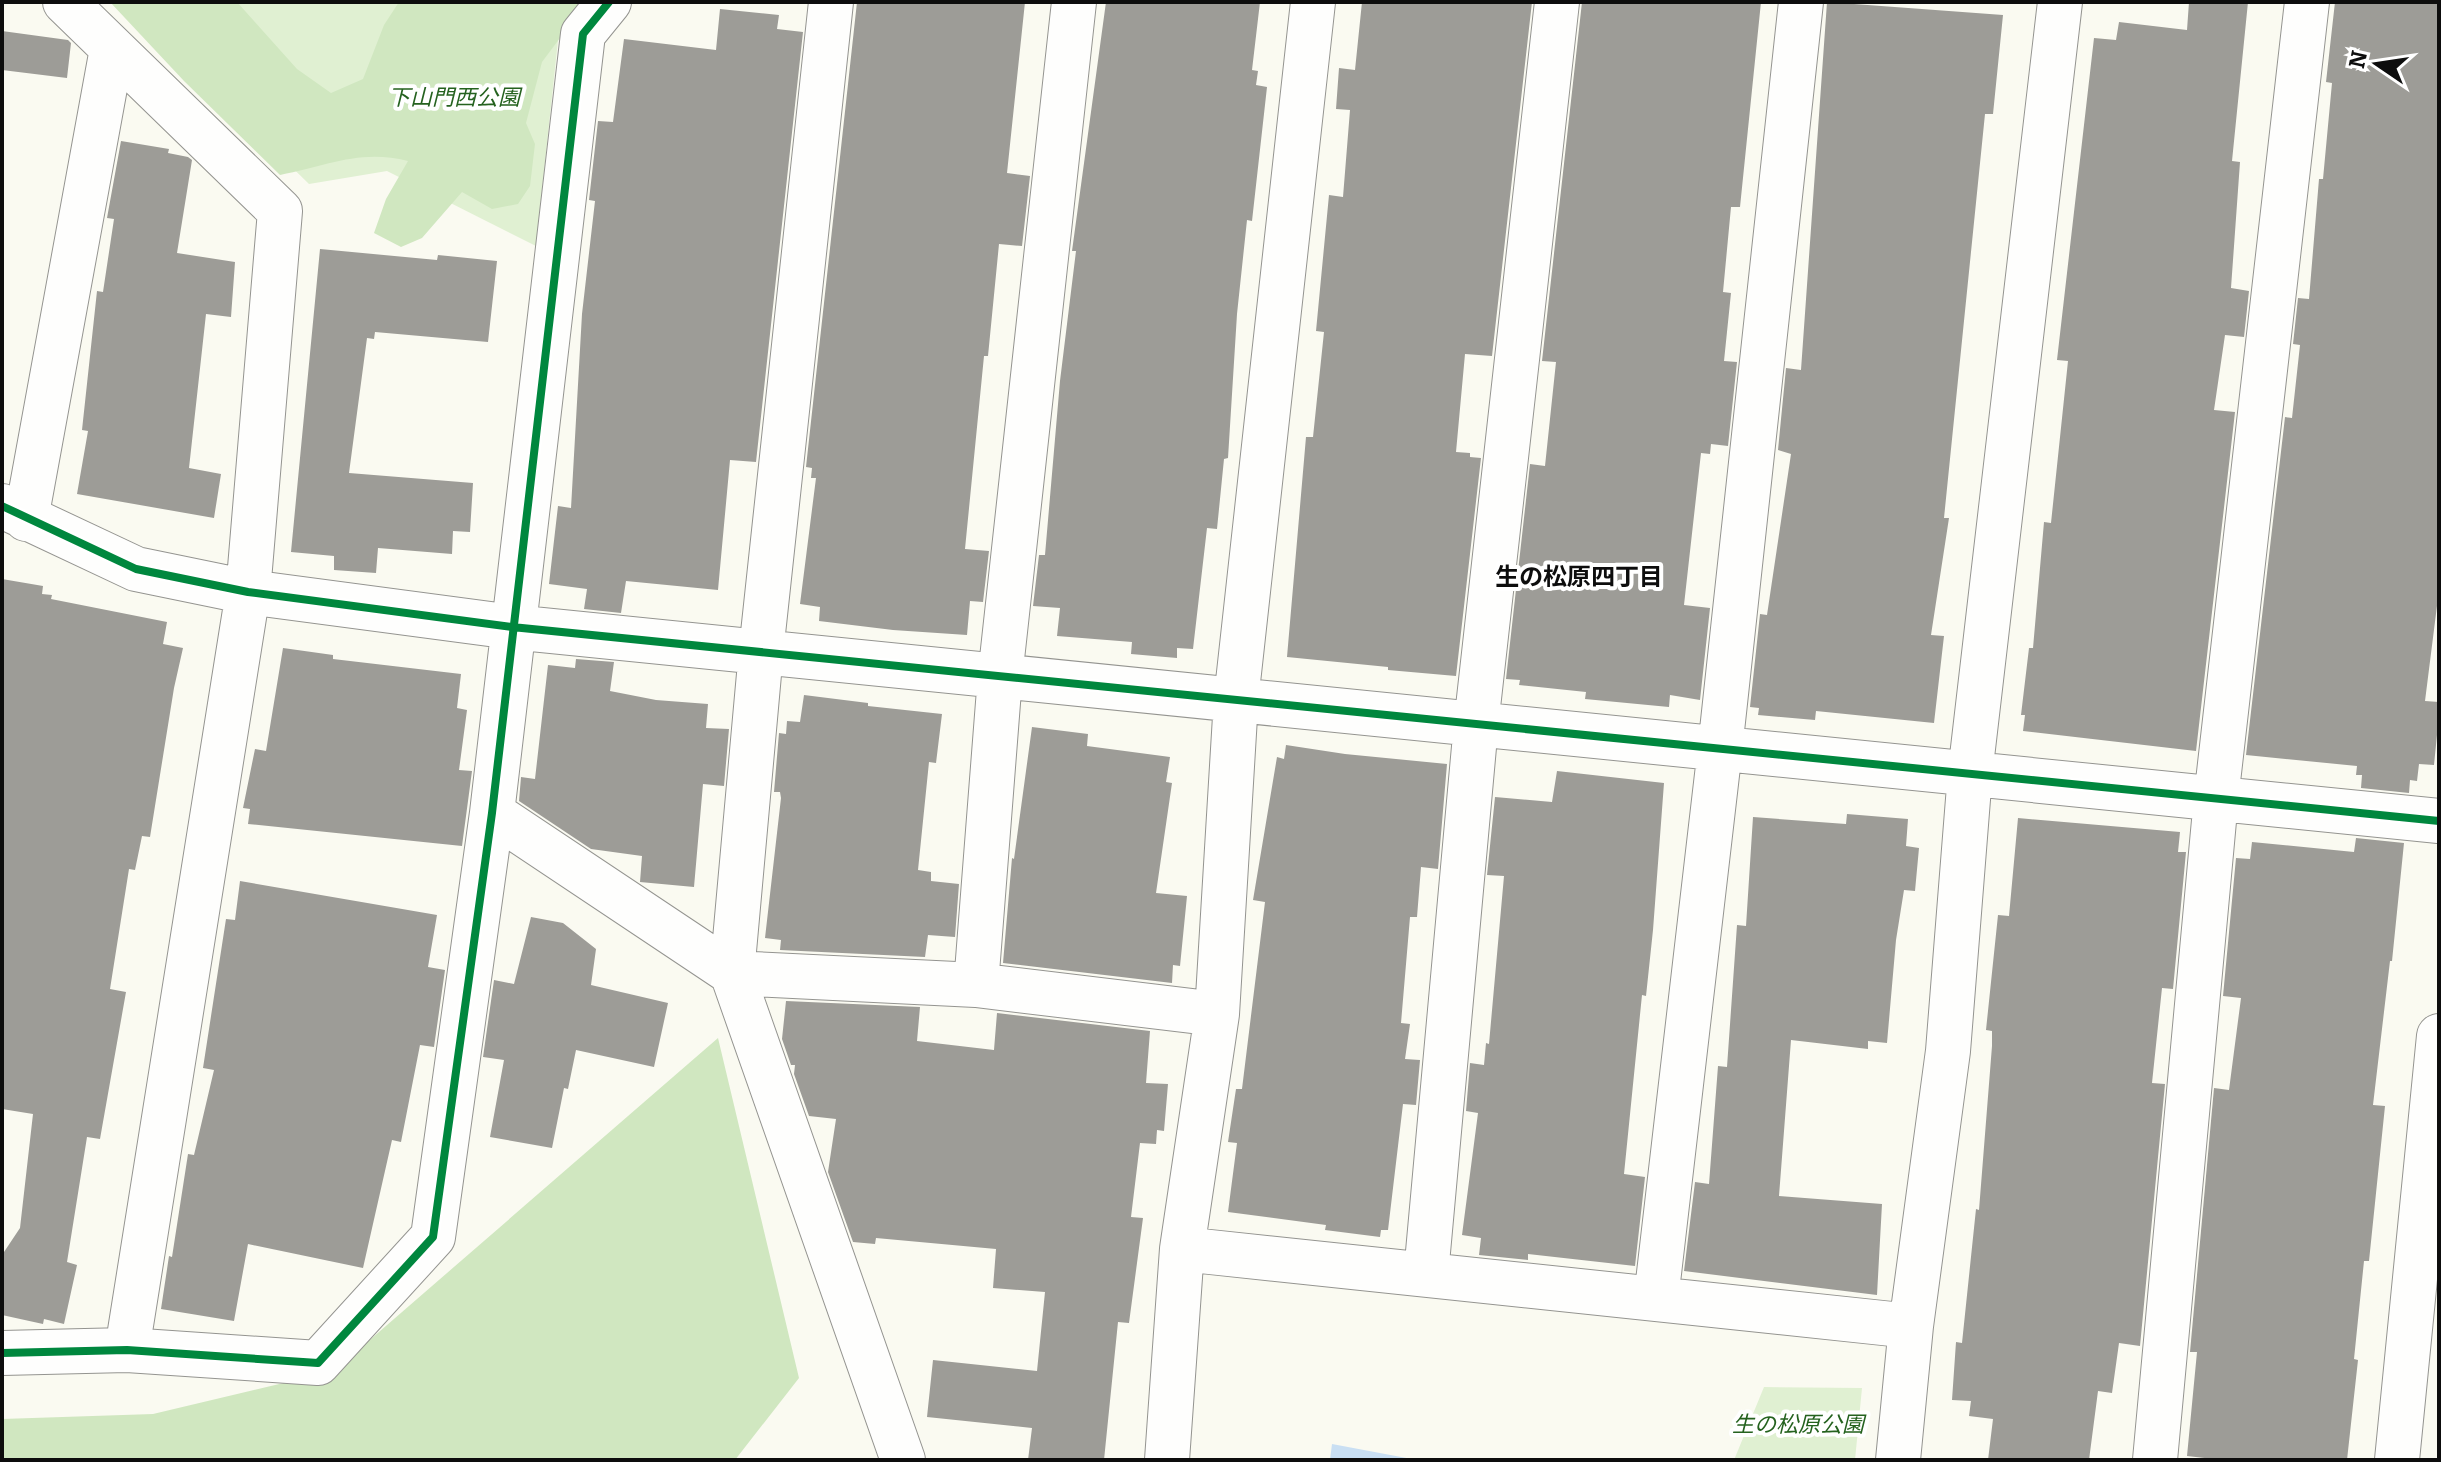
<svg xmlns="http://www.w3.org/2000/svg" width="2441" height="1462" font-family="Bitter,'Noto Sans JP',serif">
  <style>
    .green { fill: #e0f0d2 }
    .forest { fill: #d0e7c0 }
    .water { fill: #c9dff3 }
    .building { fill: #9d9c97 }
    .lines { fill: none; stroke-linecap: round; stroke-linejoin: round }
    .minor-casing { stroke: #949490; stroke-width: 46 }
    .minor { stroke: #fefefd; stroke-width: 44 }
    .cycleway-casing { stroke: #fff; stroke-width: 13 }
    .cycleway { stroke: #00873e; stroke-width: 8 }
    .labels { text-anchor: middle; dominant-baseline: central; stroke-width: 8; stroke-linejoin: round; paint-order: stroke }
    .park-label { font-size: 22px; font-style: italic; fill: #25621f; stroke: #fff }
    .neighbourhood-label { font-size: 24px; font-weight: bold; fill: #0d0d0d; stroke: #fff }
  </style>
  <rect width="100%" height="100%" fill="#fafaf1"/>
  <!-- green -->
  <path class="green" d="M 123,2 L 576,2 L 560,22 L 536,246 L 387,171 L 309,184 Z
    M 1764,1387 L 1862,1388 L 1855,1460 L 1734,1460 Z"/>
  <!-- forest -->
  <path class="forest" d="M 110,2 L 237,2 L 297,69 L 331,93 L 363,79 L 384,25 L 399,2 L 587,2 L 542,62 L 526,123 L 535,144 L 530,186 L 518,204 L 492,209 L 462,192 L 422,238 L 401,247 L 374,233 L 386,199 L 408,161 C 360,149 327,166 280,175 L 184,81 Z
    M 718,1038 L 799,1378 L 735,1460 L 2,1460 L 2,1419 L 153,1414 L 334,1371 Z"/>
  <!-- water -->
  <path class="water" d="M 1332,1444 L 1417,1460 L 1330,1460 Z"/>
  <!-- building -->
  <path class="building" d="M 857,2 L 1025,2 L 1007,173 L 1030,176 L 1022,246 L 999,244 L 988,356 L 984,356 L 965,549 L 989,551 L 983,602 L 970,601 L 967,635 L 893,630 L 819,621 L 820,607 L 800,604 L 816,478 L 811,478 L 812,468 L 806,467 Z
    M 1106,2 L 1260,2 L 1252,70 L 1258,71 L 1256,85 L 1267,87 L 1252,221 L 1247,220 L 1237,314 L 1228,458 L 1224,459 L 1217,529 L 1207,528 L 1193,649 L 1177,648 L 1177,658 L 1131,654 L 1132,642 L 1057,636 L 1060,608 L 1033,606 L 1039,555 L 1045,555 L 1060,381 L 1076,251 L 1072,251 Z
    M 1362,2 L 1532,2 L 1492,356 L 1465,354 L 1456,452 L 1470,453 L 1470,457 L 1481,458 L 1456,676 L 1388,670 L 1388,667 L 1287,657 L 1306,437 L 1313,437 L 1324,332 L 1316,331 L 1329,195 L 1343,197 L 1350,110 L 1336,109 L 1339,68 L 1355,70 Z
    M 1582,2 L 1761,2 L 1740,207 L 1731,207 L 1723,292 L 1731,293 L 1724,361 L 1737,362 L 1728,446 L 1711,444 L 1710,454 L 1701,453 L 1684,605 L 1710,608 L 1700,700 L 1670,695 L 1669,707 L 1585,699 L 1586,692 L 1519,685 L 1520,680 L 1506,679 L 1530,464 L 1545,466 L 1556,362 L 1542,361 Z
    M 1827,2 L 2003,15 L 1993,114 L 1985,114 L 1944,518 L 1949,518 L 1931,635 L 1944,636 L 1934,723 L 1816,711 L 1815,720 L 1758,715 L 1759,708 L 1750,707 L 1760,614 L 1767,615 L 1791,454 L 1778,450 L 1786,368 L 1801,370 Z
    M 2189,2 L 2248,2 L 2232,161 L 2240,162 L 2231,288 L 2249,291 L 2244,337 L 2225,335 L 2214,410 L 2235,412 L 2196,751 L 2023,731 L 2025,715 L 2021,715 L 2029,648 L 2033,648 L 2044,522 L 2051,523 L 2068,361 L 2057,360 L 2094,38 L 2116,40 L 2119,22 L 2187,30 Z
    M 2335,2 L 2439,2 L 2439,590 L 2425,701 L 2439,702 L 2439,715 L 2434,765 L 2419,764 L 2417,781 L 2410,780 L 2409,793 L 2361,788 L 2362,775 L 2356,775 L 2357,766 L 2246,755 L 2285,417 L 2292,418 L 2300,345 L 2293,344 L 2298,298 L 2309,299 L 2319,179 L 2323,179 L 2332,83 L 2326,82 Z
    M 720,9 L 779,15 L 777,29 L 803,32 L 756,462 L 730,460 L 718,590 L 626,581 L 621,613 L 584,609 L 587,589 L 549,584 L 558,506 L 571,508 L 582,314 L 595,201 L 589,200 L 598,121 L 613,122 L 624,39 L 716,50 Z
    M 2,31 L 68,40 L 71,43 L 67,78 L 2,70 Z
    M 121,141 L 169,149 L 168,153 L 188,157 L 192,160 L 177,253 L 235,262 L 231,317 L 206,314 L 189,468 L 221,474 L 214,518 L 77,494 L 88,431 L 82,430 L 97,291 L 103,292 L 114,219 L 107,218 Z
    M 320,249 L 437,260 L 438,255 L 497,261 L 488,342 L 375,332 L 374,339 L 367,338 L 349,473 L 473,483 L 470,532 L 453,531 L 452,554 L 378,548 L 376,573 L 334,570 L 334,556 L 291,552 Z
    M 2,579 L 43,586 L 42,594 L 52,595 L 51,599 L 167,622 L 163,644 L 183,648 L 174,688 L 150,837 L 142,836 L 135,870 L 129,869 L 110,989 L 126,992 L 100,1139 L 87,1137 L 67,1262 L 77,1265 L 64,1324 L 44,1319 L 43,1324 L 2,1315 L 2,1258 L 4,1252 L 20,1228 L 33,1114 L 2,1109 Z
    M 283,648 L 333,655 L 333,659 L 461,674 L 457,708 L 467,710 L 459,770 L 472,771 L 462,846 L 248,824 L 250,809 L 243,808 L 255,749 L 266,751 Z
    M 576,659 L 614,662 L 610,691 L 656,700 L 708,704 L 706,728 L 729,729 L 724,786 L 703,784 L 694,887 L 640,882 L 642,856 L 591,849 L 519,801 L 521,777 L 535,779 L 548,665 L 575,668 Z
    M 804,695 L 868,703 L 868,706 L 942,714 L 936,763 L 929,762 L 918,870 L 931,872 L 931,881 L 959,884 L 955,937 L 928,935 L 925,957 L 780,950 L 781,940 L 765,938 L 781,798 L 780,792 L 774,792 L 779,733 L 786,734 L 787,721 L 800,722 Z
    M 1032,727 L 1088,734 L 1087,746 L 1170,757 L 1166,782 L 1172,783 L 1156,893 L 1187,896 L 1180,966 L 1173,965 L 1172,983 L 1003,963 L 1012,858 L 1014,859 Z
    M 1286,745 L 1345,754 L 1447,764 L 1438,869 L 1421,867 L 1417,917 L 1410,917 L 1401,1023 L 1410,1024 L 1405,1059 L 1420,1060 L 1416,1105 L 1403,1104 L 1388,1230 L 1381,1230 L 1380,1237 L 1325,1230 L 1326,1225 L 1228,1212 L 1237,1143 L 1228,1142 L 1236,1089 L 1242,1089 L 1265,902 L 1253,900 L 1277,757 L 1284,759 Z
    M 1557,771 L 1664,783 L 1653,930 L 1646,996 L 1642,995 L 1624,1174 L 1645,1177 L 1635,1266 L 1528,1254 L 1528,1260 L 1479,1255 L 1481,1238 L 1462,1235 L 1478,1113 L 1466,1111 L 1470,1063 L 1484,1065 L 1486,1043 L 1489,1044 L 1504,876 L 1487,875 L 1495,797 L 1552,802 Z
    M 1847,814 L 1908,819 L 1906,846 L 1919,848 L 1915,891 L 1904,890 L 1896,940 L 1887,1043 L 1868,1041 L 1868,1049 L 1791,1040 L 1779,1196 L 1882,1204 L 1877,1295 L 1684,1271 L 1695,1182 L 1709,1184 L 1718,1066 L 1727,1067 L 1737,925 L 1746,926 L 1753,817 L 1846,824 Z
    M 2018,818 L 2180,832 L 2178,852 L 2186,852 L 2173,989 L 2162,988 L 2152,1083 L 2165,1084 L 2140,1346 L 2119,1343 L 2112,1393 L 2098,1391 L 2089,1460 L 1988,1460 L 1993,1419 L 1969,1416 L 1971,1401 L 1952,1400 L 1956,1342 L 1962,1343 L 1976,1209 L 1979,1210 L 1992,1046 L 1992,1031 L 1986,1030 L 1998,915 L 2009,916 Z
    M 2356,838 L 2404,843 L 2392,961 L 2390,961 L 2373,1105 L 2385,1106 L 2369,1261 L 2364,1261 L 2354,1359 L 2358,1360 L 2347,1460 L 2222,1460 L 2187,1456 L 2197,1352 L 2190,1352 L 2214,1088 L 2229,1090 L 2241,998 L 2223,996 L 2236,858 L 2250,859 L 2252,842 L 2354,852 Z
    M 240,881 L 437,915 L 428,967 L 445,970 L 434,1047 L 420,1045 L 401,1142 L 392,1140 L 363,1268 L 248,1244 L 234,1321 L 161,1309 L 169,1256 L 172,1257 L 188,1154 L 194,1155 L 214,1070 L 203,1068 L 226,919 L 235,920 Z
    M 531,917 L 563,923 L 596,949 L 591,985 L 668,1003 L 654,1067 L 576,1050 L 568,1089 L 564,1088 L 552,1148 L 490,1137 L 504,1060 L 483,1057 L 494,980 L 514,984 Z
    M 786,1001 L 920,1007 L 917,1041 L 994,1050 L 997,1013 L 1150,1031 L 1146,1083 L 1168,1084 L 1164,1131 L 1157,1130 L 1156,1144 L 1140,1143 L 1131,1217 L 1143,1218 L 1129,1323 L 1118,1322 L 1104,1460 L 1028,1460 L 1032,1428 L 927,1417 L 933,1360 L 1037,1371 L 1045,1292 L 993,1288 L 996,1249 L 876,1238 L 875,1244 L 853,1242 L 828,1172 L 836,1119 L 809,1116 L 794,1074 L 795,1065 L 791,1065 L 782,1039 Z"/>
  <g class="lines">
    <defs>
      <path id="minor" d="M 65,2 L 280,211 L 248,592 L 127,1350
        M 831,2 L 761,652 L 732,973 L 903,1460
        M 2,506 L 136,569 L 248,592 L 512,627 L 2439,821
        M 26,519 L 112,49
        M 492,813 L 732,973 L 976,985 L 1217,1014
        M 976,985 L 1000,677 L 1074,2
        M 1182,1249 L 1911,1326
        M 1426,1274 L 1476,725 L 1557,2
        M 1656,1299 L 1720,749 L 1801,2
        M 2,1353 L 127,1350 L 318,1363 L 433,1237 L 492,813 L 583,34 L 609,2
        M 1167,1460 L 1182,1249 L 1217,1014 L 1236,700 L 1313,2
        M 1898,1460 L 1911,1326 L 1948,1051 L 1970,774 L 2060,2
        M 2155,1460 L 2216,799 L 2307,2
        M 2397,1460 L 2439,1036"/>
    </defs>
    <!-- minor casing -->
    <use href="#minor" class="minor-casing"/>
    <!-- minor -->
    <use href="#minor" class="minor"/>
    <defs>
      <path id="cycleway" d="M 2,506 L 136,569 L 248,592 L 512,627 L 2439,821
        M 2,1353 L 127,1350 L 318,1363 L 433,1237 L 492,813 L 583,34 L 609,2"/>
    </defs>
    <!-- cycleway casing -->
    <use href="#cycleway" class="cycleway-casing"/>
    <!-- cycleway -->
    <use href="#cycleway" class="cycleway"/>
  </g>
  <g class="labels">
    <!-- park labels -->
    <g class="park-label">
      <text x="454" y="97">下山門西公園</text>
      <text x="1798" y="1424">生の松原公園</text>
    </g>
    <!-- neighbourhood labels -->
    <g class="neighbourhood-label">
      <text x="1579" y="577">生の松原四丁目</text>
    </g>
  </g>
  <!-- border -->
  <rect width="2441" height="1462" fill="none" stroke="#0d0d0d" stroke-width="8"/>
  <!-- north arrow -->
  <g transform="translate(2377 64) rotate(283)" stroke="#ffffff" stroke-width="6" paint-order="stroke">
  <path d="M0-6L14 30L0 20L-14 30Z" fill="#0d0d0d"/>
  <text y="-12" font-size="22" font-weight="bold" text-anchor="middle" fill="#0d0d0d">N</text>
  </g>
</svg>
